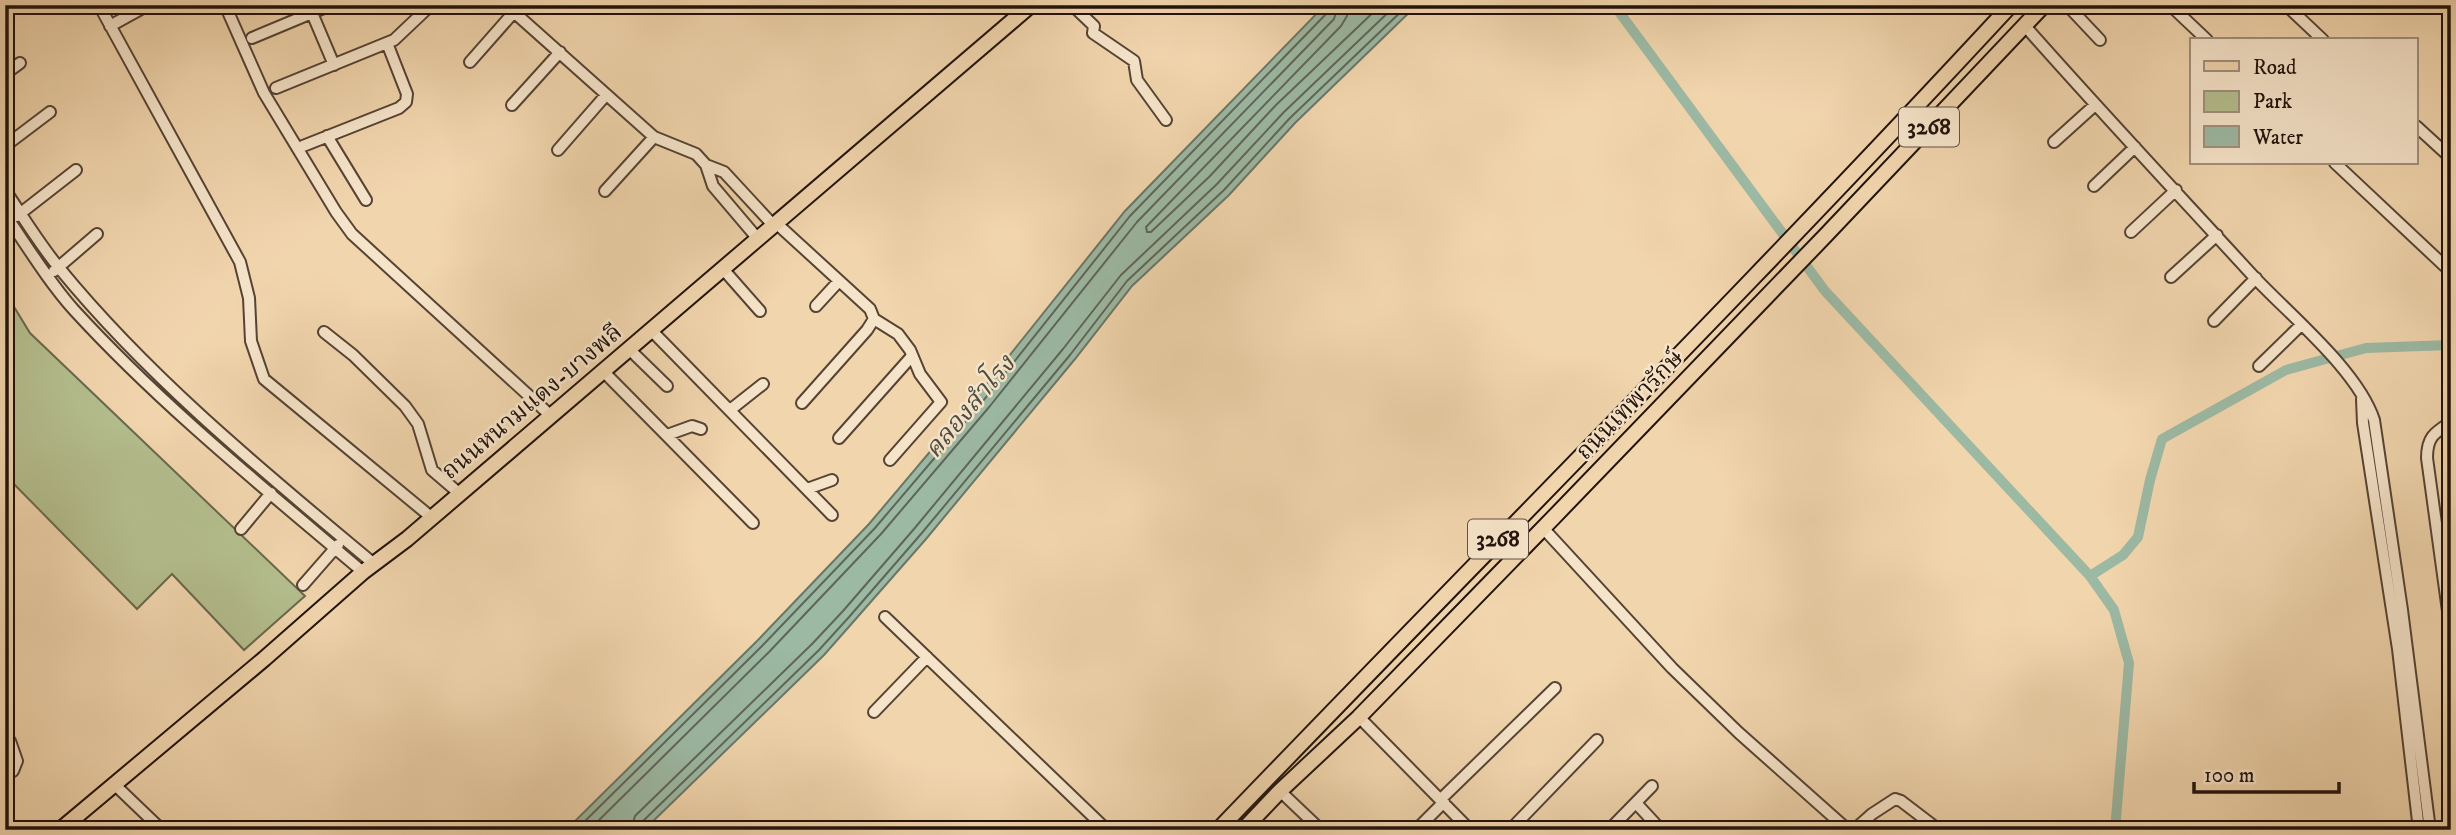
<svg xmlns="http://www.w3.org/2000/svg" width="2456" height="835" font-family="'IM FELL DW Pica','Noto Serif Thai',serif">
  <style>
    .green { fill: #b4be8e; stroke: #6a684c; stroke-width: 2 }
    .water { fill: #9cb9a4; stroke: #6b7667; stroke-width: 2 }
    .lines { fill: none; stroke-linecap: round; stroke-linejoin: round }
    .shore { stroke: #5e6658; stroke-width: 2 }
    .canal { stroke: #9cb9a4; stroke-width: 10 }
    .minor-casing { stroke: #554334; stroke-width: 14 }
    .major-casing { stroke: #21120b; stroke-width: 18 }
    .minor { stroke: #f6e4ca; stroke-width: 10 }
    .major { stroke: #f1d5ad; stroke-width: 14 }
    .labels { text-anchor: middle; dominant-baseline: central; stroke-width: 5; stroke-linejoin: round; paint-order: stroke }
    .shield { fill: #f6e4ca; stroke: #615144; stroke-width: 2 }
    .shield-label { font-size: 23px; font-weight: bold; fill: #21120b }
    .street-label { font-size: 24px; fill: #21120b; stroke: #f6e4ca }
    .water-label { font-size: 26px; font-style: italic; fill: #4c4c41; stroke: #f6e4ca }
  </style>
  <rect width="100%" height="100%" fill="#f1d5ad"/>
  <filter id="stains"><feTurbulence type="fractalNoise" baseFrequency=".00286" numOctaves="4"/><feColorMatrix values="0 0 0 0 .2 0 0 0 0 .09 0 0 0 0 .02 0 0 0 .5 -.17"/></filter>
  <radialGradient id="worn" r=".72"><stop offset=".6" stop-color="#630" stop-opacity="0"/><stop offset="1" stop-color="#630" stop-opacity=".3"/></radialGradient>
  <!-- green -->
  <path class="green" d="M 5,292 L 30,333 L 305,596 L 244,650 L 172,574 L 137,609 L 5,475 Z"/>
  <!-- water -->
  <path class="water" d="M 1325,5 L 1417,5 L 1295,123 L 1229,195 L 1132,286 L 1075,359 L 926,539 L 854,621 L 824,655 L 644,830 L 566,830 L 757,641 L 869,524 L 977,396 L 1125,211 Z"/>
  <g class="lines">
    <!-- shore -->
    <path class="shore" d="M 1348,5 L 1347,16 L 1341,26 L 1146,227 L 1147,232 L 1151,232 L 1210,176 L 1276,105 L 1381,5
      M 576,830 L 762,646 L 875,528 L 983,401 L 1130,216 L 1327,13 L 1329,5
      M 589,830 L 769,652 L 881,534 L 990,406 L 1137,222 L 1334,19 L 1338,5
      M 631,830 L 635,816 L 812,644 L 843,611 L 914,529 L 1063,349 L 1121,275 L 1217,184 L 1284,112 L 1396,5
      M 640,830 L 642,822 L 819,650 L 849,617 L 921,534 L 1070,355 L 1127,281 L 1224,190 L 1290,118 L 1408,5"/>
    <!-- canal -->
    <path class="canal" d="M 1614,5 L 1825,291 L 2090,576 L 2114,610 L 2129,663 L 2115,830
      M 2090,576 L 2123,555 L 2138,537 L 2150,480 L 2162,439 L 2286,370 L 2366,348 L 2451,345"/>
    <defs>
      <path id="minor" d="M 99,5 L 240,262 L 249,298 L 251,341 L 264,379 L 431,517
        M 225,5 L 264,93 L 336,212 L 352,234 L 550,415
        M 506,5 L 654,137 L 696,154 L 706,165 L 724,172 L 774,226
        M 1072,5 L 1094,26 L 1093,33 L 1134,61 L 1137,80 L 1166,120
        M 2067,5 L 2100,40
        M 2170,5 L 2207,40
        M 2286,5 L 2323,40
        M 2449,5 L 2451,7
        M 312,13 L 334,65
        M 110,26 L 148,5
        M 2025,26 C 2100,111 2178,194 2255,278 C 2292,317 2358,371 2374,420 L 2402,610 L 2430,830
        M 252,38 L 331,5
        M 470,62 L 514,12
        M 5,74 L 20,63
        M 276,88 L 394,40 L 431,5
        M 512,105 L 560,52
        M 2416,126 L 2451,158
        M 327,136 L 366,200
        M 2054,142 L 2095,105
        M 5,146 L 50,112
        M 303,146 L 399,108 L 406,102 L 407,94 L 387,43
        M 558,150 L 606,95
        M 2335,163 L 2451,272
        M 706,165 L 713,186 L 758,239
        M 2094,186 L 2135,147
        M 5,190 C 23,217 40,245 60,269 C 151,380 264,472 374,564
        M 605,191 L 654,137
        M 5,214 C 27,246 48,281 74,310 C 162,406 264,488 363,572
        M 17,216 L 76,170
        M 776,223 L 870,309 L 874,319 L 867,330 L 802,403
        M 2131,232 L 2176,190
        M 723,269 L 760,311
        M 54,271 L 97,234
        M 2171,277 L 2217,235
        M 816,306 L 839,281
        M 874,319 L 898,334 L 910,350 L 920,374 L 941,402 L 890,460
        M 2214,321 L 2256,278
        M 651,330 L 832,515
        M 324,332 L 353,355 L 405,406 L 418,424 L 432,470 L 460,494
        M 629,349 L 667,386
        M 2259,366 L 2301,325
        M 603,371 L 753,523
        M 2362,399 L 2363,423 L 2398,649 L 2419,830
        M 730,410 L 763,384
        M 2451,422 C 2434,433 2427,437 2427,458 L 2451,633
        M 667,435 L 692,426 L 701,429
        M 839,438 L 912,356
        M 807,489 L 832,480
        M 1543,528 L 1672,668 L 1739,733 L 1848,830
        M 241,529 L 271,493
        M 303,585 L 338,545
        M 885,617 L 1107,830
        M 874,712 L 927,657
        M 1359,717 L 1470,830
        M 5,775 L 13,771 L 17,761 L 10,741
        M 114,784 L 162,830
        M 1280,791 L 1321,830
        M 1441,799 L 1555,688
        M 1636,803 L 1661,830
        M 1416,830 L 1444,802
        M 1510,830 L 1597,740
        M 1609,830 L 1652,786
        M 1854,830 L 1872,814 L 1895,799 L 1901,801 L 1939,830"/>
      <path id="major" d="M 60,830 L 264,659 L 363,572 L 407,539 L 1031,5
        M 1218,830 C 1482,555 1752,285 2011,5
        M 1243,830 L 1280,791 L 1359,717 L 1553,518 L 1826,235 L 2044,5"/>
    </defs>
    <!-- minor casing -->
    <use href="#minor" class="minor-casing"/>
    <!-- major casing -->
    <use href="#major" class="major-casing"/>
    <!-- minor -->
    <use href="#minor" class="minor"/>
    <!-- major -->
    <use href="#major" class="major"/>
  </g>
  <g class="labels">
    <!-- shield labels -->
    <g class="shield">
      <rect x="1899" y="107.5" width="60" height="39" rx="5"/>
      <rect x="1468" y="519.5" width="60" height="39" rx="5"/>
    </g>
    <g class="shield-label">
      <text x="1929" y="127">3268</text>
      <text x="1498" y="539">3268</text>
    </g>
    <!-- street labels -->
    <g class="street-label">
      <text transform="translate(532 402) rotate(-40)">ถนนหนามแดง-บางพลี</text>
      <text transform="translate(1630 405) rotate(-46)">ถนนเทพารักษ์</text>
    </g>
    <!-- water labels -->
    <g class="water-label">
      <text transform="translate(970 407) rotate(-50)">คลองสำโรง</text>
    </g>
  </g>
  <!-- margin -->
  <rect width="2456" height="835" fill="none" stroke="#f1d5ad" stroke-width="28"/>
  <rect x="7" y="7" width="2442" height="821" fill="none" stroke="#21120b" stroke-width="3.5"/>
  <rect x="14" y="14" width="2428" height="807" fill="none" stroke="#21120b" stroke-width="2"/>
  <!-- legend -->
  <rect x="2190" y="38" width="228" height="126" fill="#f6e4ca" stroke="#a1907e" stroke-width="2"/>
  <rect x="2204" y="61" width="35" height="10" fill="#f1d5ad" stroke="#a1907e" stroke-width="2"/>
  <text x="2253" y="74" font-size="21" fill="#21120b">Road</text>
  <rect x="2204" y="91" width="35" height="21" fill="#b4be8e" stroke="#a1907e" stroke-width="2"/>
  <text x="2253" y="108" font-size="21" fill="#21120b">Park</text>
  <rect x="2204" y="126" width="35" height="21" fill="#9cb9a4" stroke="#a1907e" stroke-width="2"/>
  <text x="2253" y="144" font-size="21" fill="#21120b">Water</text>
  <!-- scale -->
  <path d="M2194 782v10h145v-10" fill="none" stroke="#21120b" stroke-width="3.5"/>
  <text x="2204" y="782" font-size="21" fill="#21120b" stroke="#f6e4ca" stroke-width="5" paint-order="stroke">100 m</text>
  <rect width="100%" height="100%" filter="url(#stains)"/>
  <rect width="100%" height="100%" fill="url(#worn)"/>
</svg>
